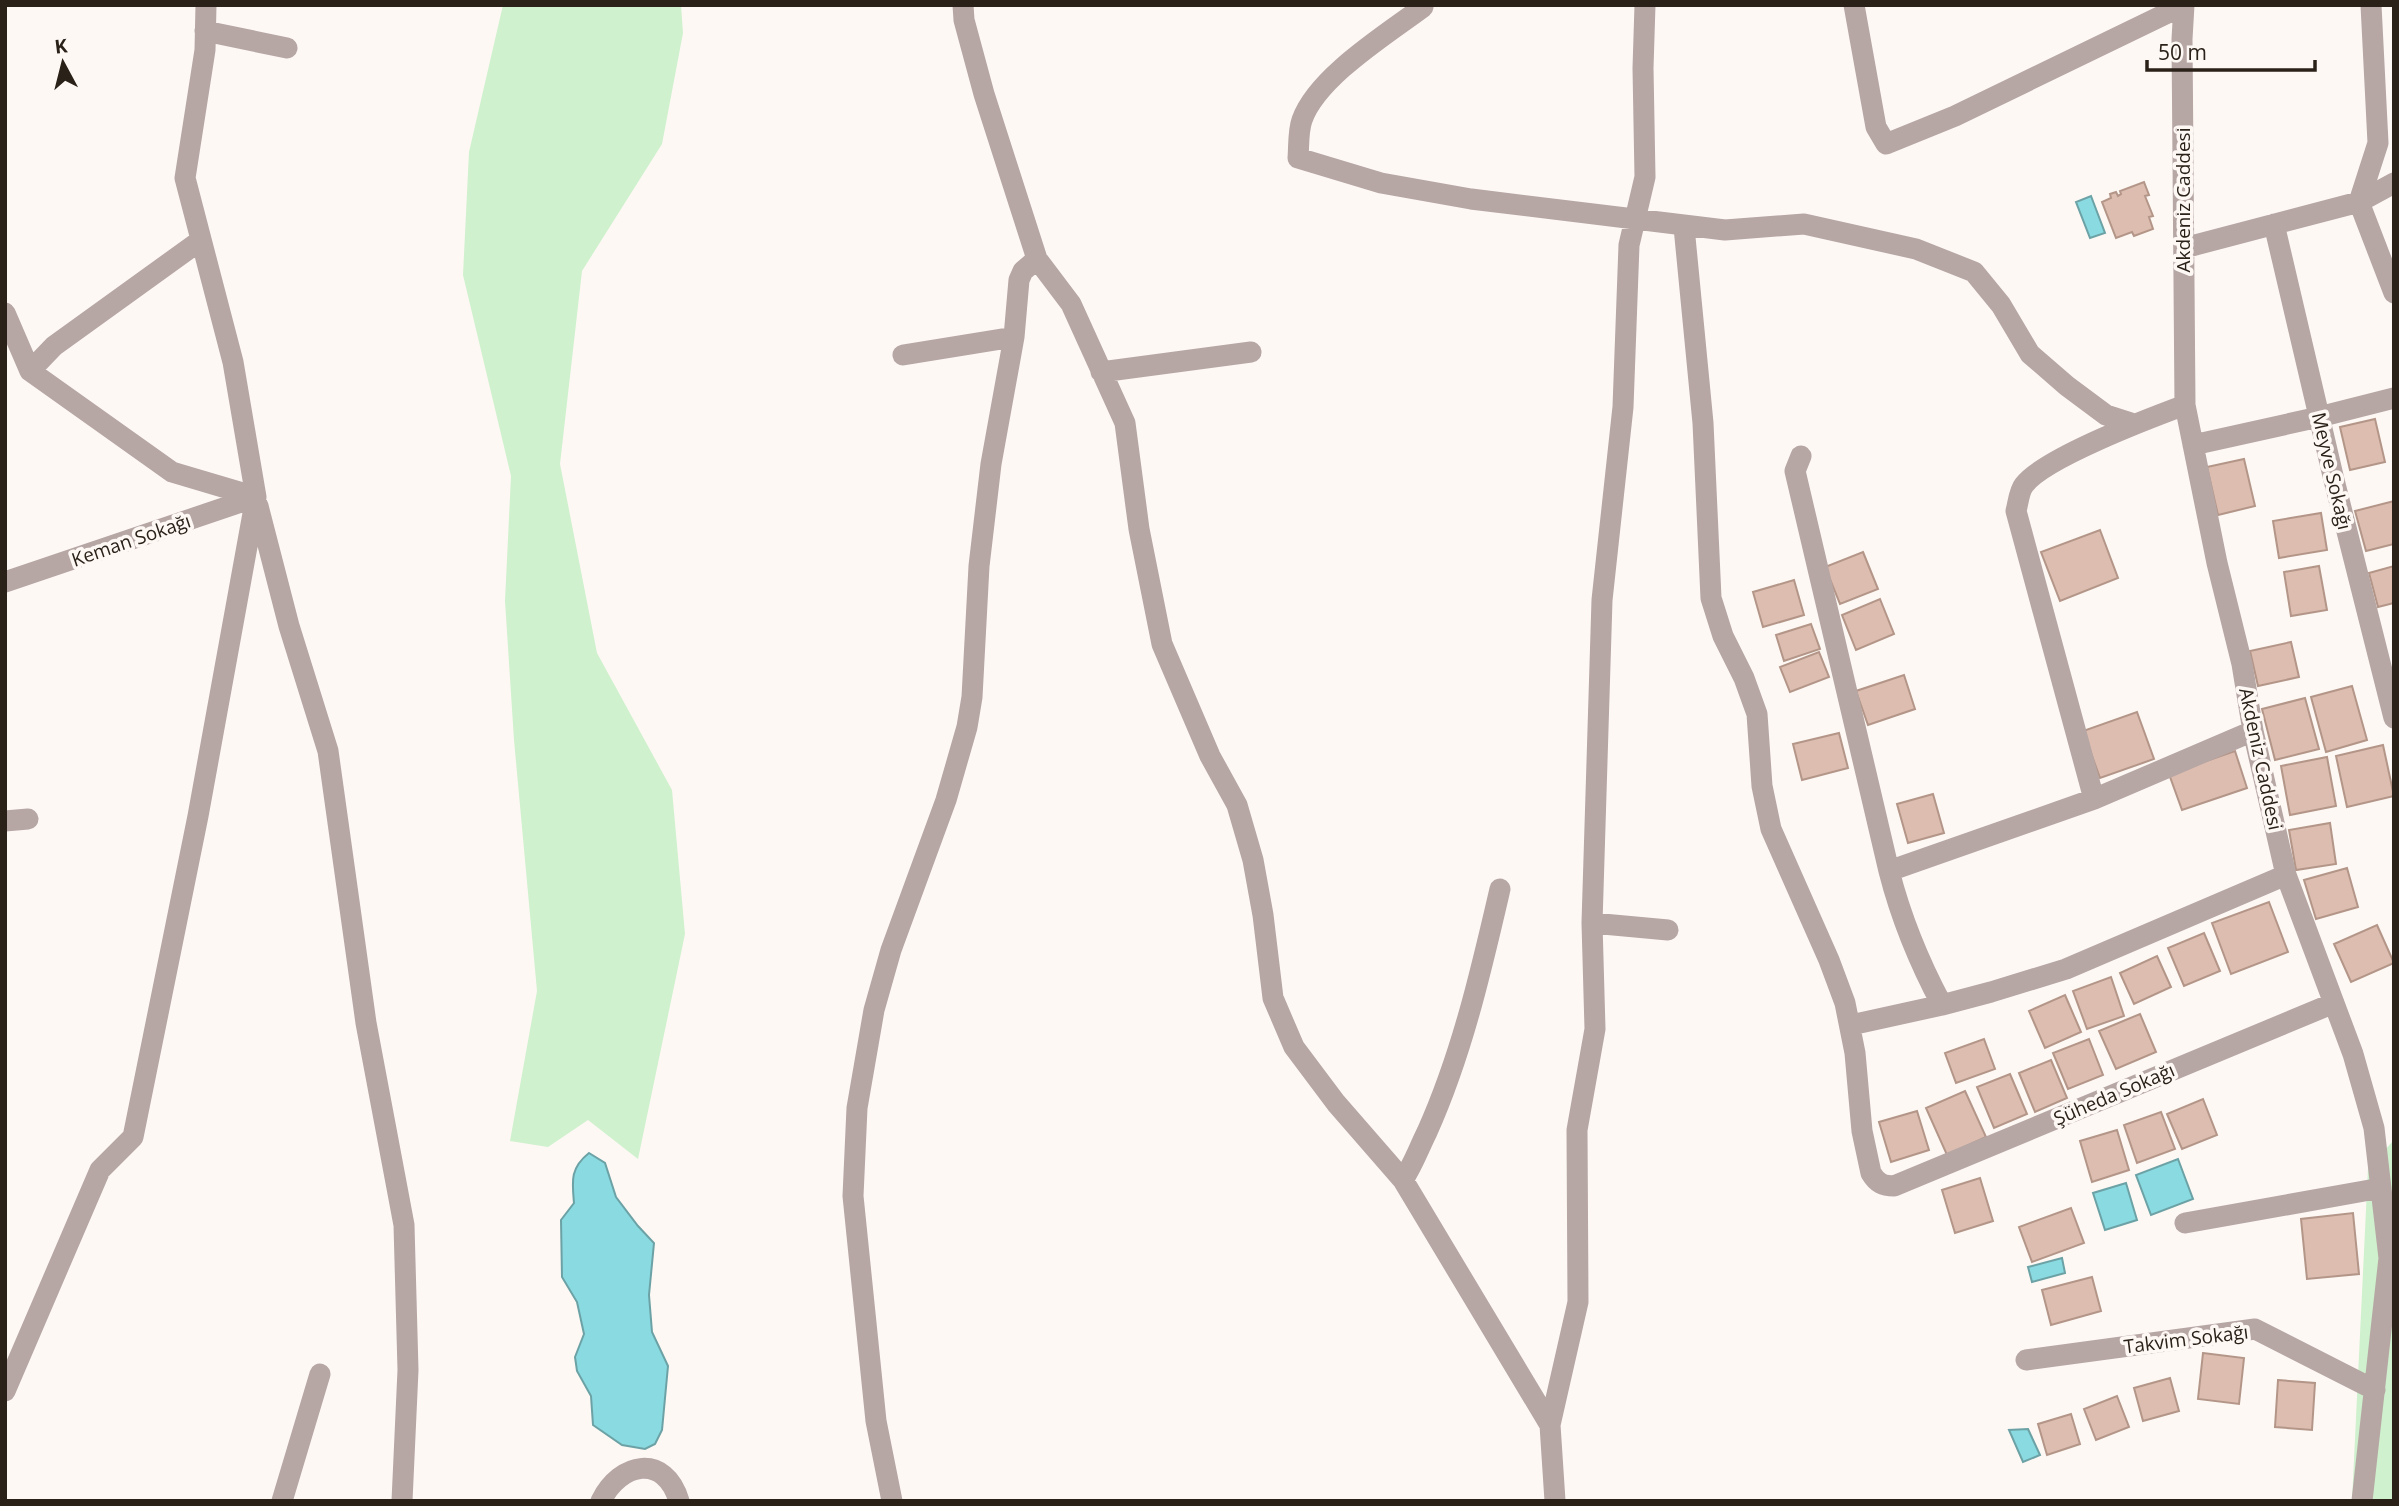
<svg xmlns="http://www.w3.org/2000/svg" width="2399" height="1506" font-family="'Open Sans',sans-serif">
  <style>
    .green { fill: #cff1cd }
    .water { fill: #89dae1; stroke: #6ca2a5; stroke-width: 2 }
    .building { fill: #dcbdb0; stroke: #b49689; stroke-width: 2 }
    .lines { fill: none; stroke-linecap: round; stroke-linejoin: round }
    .minor { stroke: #b6a6a4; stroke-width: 21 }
    .labels { text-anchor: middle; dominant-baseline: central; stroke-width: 7; stroke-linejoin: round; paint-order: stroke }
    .street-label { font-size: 19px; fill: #2a2119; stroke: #fdf8f4 }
  </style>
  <rect width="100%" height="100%" fill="#fdf8f4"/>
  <!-- green -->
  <path class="green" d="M 503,5 L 681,5 L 683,33 L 662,144 L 582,271 L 560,464 L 597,653 L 672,790 L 685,934 L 638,1159 L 588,1120 L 548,1147 L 510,1141 L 537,991 L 514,740 L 505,601 L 511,476 L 463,275 L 469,152 Z
    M 2394,1140 L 2394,1501 L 2352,1501 L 2368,1168 Z"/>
  <!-- water -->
  <path class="water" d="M 2091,196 L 2105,233 L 2090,238 L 2076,202 Z
    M 589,1153 L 605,1163 L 616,1197 L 638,1226 L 654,1243 L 649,1295 L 652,1332 L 668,1366 L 662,1430 L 655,1444 L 645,1449 L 622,1445 L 593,1425 L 591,1396 L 577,1371 L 575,1357 L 584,1334 L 577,1302 L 562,1277 L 561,1220 L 574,1203 C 572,1181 570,1168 589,1153 Z
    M 2178,1159 L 2193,1199 L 2151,1215 L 2136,1175 Z
    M 2126,1183 L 2137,1220 L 2105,1230 L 2093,1193 Z
    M 2062,1258 L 2065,1273 L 2032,1282 L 2028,1267 Z
    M 2028,1429 L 2040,1455 L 2023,1462 L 2009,1430 Z"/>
  <!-- building -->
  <path class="building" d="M 2144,182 L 2149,195 L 2145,196 L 2153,216 L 2149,217 L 2153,229 L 2134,236 L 2132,232 L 2116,238 L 2102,202 L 2111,198 L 2110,194 L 2116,192 L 2118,196 L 2121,194 L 2120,191 Z
    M 2375,419 L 2385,462 L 2350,470 L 2340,427 Z
    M 2244,459 L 2255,506 L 2218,515 L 2207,467 Z
    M 2394,501 L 2394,544 L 2366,551 L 2355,511 Z
    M 2321,513 L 2327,550 L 2279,558 L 2273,521 Z
    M 2100,530 L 2118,578 L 2060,601 L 2041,552 Z
    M 1863,552 L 1878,589 L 1840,604 L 1825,567 Z
    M 2319,566 L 2327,610 L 2291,616 L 2284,572 Z
    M 2394,566 L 2394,603 L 2378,607 L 2369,573 Z
    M 1794,580 L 1804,615 L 1763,627 L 1753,592 Z
    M 1880,599 L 1894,634 L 1856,650 L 1842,615 Z
    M 1811,624 L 1820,649 L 1784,661 L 1776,635 Z
    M 2291,642 L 2299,677 L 2258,686 L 2250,651 Z
    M 1819,652 L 1829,677 L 1790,692 L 1780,667 Z
    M 1904,675 L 1915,709 L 1868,725 L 1856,691 Z
    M 2352,686 L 2367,740 L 2326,752 L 2311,697 Z
    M 2305,698 L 2319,749 L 2275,760 L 2262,709 Z
    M 2137,712 L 2154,759 L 2100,778 L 2083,731 Z
    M 1839,733 L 1848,768 L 1802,780 L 1793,744 Z
    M 2383,745 L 2394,796 L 2347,807 L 2336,756 Z
    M 2235,751 L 2247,788 L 2182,810 L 2169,774 Z
    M 2327,757 L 2336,806 L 2290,815 L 2281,766 Z
    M 1933,794 L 1944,833 L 1908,843 L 1897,804 Z
    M 2330,823 L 2336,864 L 2296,870 L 2289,830 Z
    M 2347,868 L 2358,907 L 2316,919 L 2304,880 Z
    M 2269,902 L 2288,952 L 2231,974 L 2212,923 Z
    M 2377,925 L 2394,963 L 2351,982 L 2334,944 Z
    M 2204,933 L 2220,971 L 2184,986 L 2168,948 Z
    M 2157,956 L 2171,987 L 2134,1004 L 2120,973 Z
    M 2111,977 L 2124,1016 L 2087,1029 L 2073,991 Z
    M 2065,995 L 2081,1032 L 2045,1048 L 2029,1011 Z
    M 2140,1014 L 2156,1052 L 2116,1069 L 2099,1031 Z
    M 1984,1039 L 1995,1069 L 1956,1083 L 1945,1053 Z
    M 2089,1039 L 2103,1075 L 2068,1089 L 2053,1053 Z
    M 2051,1060 L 2067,1098 L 2035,1112 L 2019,1073 Z
    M 2010,1074 L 2027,1114 L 1994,1128 L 1977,1087 Z
    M 1965,1091 L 1986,1137 L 1947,1155 L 1926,1108 Z
    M 2203,1099 L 2217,1135 L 2182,1149 L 2167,1114 Z
    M 1917,1111 L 1929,1150 L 1891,1162 L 1879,1122 Z
    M 2161,1112 L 2175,1149 L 2137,1163 L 2124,1125 Z
    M 2117,1130 L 2129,1170 L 2092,1182 L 2080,1141 Z
    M 1980,1178 L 1993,1221 L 1955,1233 L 1942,1190 Z
    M 2071,1208 L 2084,1243 L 2032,1262 L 2019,1227 Z
    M 2353,1213 L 2359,1274 L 2307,1279 L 2301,1219 Z
    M 2092,1277 L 2101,1311 L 2051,1325 L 2042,1290 Z
    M 2203,1353 L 2244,1358 L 2239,1404 L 2198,1399 Z
    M 2170,1378 L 2179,1411 L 2143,1421 L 2134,1388 Z
    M 2278,1380 L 2315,1383 L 2312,1430 L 2275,1427 Z
    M 2117,1396 L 2129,1427 L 2096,1440 L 2084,1409 Z
    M 2071,1414 L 2080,1444 L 2047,1455 L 2038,1424 Z"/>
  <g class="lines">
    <!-- minor -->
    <path class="minor" d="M 963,5 L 964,20 L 984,94 L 1037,259 L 1071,304 L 1125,423 L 1139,529 L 1162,644 L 1210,756 L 1237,805 L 1253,860 L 1263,915 L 1273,998 L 1294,1047 L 1336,1103 L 1403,1180 L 1550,1425 L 1555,1501
      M 1854,5 L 1876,127 L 1886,144 L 1955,116 L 2184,5
      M 2184,5 L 2182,39 L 2185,405 L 2217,563 L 2242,664 L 2253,731 L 2286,875 L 2353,1054 L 2374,1128 L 2389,1258 L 2362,1501
      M 2371,5 L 2378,143 L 2359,202 L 2394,293
      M 1423,7 C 1387,34 1317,77 1302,120 C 1298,131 1299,146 1298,158 L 1381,183 L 1471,199 L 1725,230 L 1804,224 L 1916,249 L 1974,272 L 2001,305 L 2030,354 L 2067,386 L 2106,415 L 2134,424
      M 205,31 L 287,48
      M 2274,224 L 2334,480 L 2394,718
      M 1684,227 L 1703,423 L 1711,598 L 1723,636 L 1744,678 L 1757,714 L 1762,786 L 1771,829 L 1829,960 L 1845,1003 L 1855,1053 L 1862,1131 L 1871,1173 C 1877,1183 1883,1186 1894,1186 L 2334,1003
      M 2184,248 L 2359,202 L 2394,183
      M 5,313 L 30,371 L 172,472 L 256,497
      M 903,355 L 1014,337
      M 30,371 L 54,346 L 201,240
      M 1101,372 L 1251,352
      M 2193,445 L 2319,417 L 2394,398
      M 1801,456 L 1795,471 L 1889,871 C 1901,918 1919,962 1942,1005 L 1991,992 L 2066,969 L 2286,875
      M 258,506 L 289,626 L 328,751 L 366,1023 L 404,1225 L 408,1370 L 402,1501
      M 5,582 L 256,497
      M 2094,799 L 2016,511 C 2018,504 2019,491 2024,485 C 2044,458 2150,418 2185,405
      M 5,821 L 28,819
      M 1889,871 L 2094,799 L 2253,731
      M 1592,923 L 1668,930
      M 1851,1025 L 1942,1005
      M 1403,1180 C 1413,1165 1419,1148 1427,1132 C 1462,1054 1481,971 1500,889
      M 2185,1223 L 2381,1188
      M 2026,1360 L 2255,1329 L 2375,1390
      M 5,1391 L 100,1170 L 133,1137 L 198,816 L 256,497 L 233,362 L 185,178 L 205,50 L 206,5
      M 1550,1425 L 1578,1302 L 1577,1130 L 1595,1029 L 1592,923 L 1602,600 L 1623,407 L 1629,245 L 1645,177 L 1643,68 L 1645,5
      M 282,1501 L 320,1374
      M 601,1501 C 620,1462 665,1453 679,1501
      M 892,1501 L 876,1421 L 853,1196 L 857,1108 L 874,1010 L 891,950 L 946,800 L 967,727 L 972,697 L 979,566 L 991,464 L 1014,337 L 1019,280 L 1023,271 L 1037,259"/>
  </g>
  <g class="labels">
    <!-- street labels -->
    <g class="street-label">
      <text transform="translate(2183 200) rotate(-90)">Akdeniz Caddesi</text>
      <text transform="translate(2332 471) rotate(77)">Meyve Sokağı</text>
      <text transform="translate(131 540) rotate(-19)">Keman Sokağı</text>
      <text transform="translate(2261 759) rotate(78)">Akdeniz Caddesi</text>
      <text transform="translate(2114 1094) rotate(-23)">Şüheda Sokağı</text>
      <text transform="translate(2186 1339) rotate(-7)">Takvim Sokağı</text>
    </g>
  </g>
  <!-- border -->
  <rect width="2399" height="1506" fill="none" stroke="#2a2119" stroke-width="14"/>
  <!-- north arrow -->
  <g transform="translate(63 63) rotate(353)" stroke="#fdf8f4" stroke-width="5" paint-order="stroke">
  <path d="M0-5L12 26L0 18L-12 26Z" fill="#2a2119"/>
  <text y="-10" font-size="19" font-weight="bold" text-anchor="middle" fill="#2a2119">K</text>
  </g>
  <!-- scale -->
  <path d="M2147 60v10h168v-10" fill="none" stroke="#2a2119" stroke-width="3.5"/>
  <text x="2158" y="60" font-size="21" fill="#2a2119" stroke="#fdf8f4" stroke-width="5" paint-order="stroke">50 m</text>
</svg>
